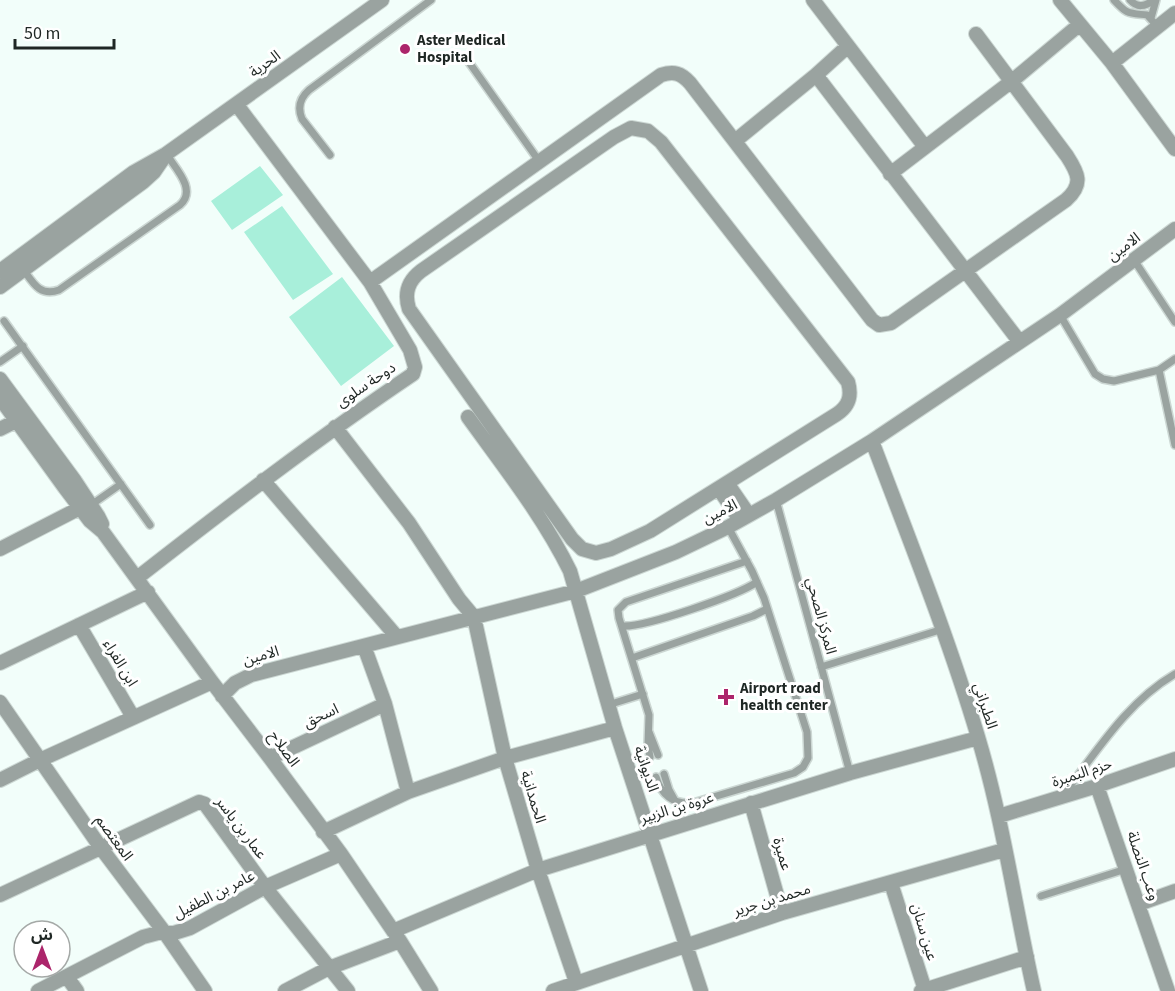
<svg xmlns="http://www.w3.org/2000/svg" width="1175" height="991" font-family="'Source Sans 3','Noto Sans Arabic',sans-serif">
  <style>
    .green { fill: #a8efda }
    .lines { fill: none; stroke-linecap: round; stroke-linejoin: round }
    .service-casing { stroke: #ccd7d3; stroke-width: 10 }
    .minor-casing { stroke: #ccd7d3; stroke-width: 16 }
    .service { stroke: #9aa3a0; stroke-width: 7 }
    .minor { stroke: #9aa3a0; stroke-width: 14 }
    .poi-dot { fill: #ac256b; stroke: #fff; stroke-width: 2 }
    .labels { text-anchor: middle; dominant-baseline: central; stroke-width: 6; stroke-linejoin: round; paint-order: stroke }
    .poi-label { font-size: 15px; font-weight: bold; fill: #1f2724; stroke: #fff; text-anchor: start }
    .street-label { font-size: 15px; fill: #1f2724; stroke: #fff }
  </style>
  <rect width="100%" height="100%" fill="#f2fefa"/>
  <!-- green -->
  <path class="green" d="M 260,166 L 283,195 L 232,230 L 211,201 Z
    M 282,206 L 333,274 L 293,300 L 244,232 Z
    M 342,277 L 394,346 L 341,386 L 289,317 Z"/>
  <g class="lines">
    <defs>
      <path id="service" d="M 1114,0 C 1128,15 1128,13 1147,15 L 1158,27
        M 1130,0 C 1137,8 1145,7 1153,0
        M 1151,18 L 1156,0
        M 466,58 L 539,161
        M 330,155 L 302,119 C 297,107 300,98 309,90 L 431,0
        M 1134,260 L 1175,322
        M 23,269 C 33,283 40,297 59,290 L 180,205 C 197,190 176,169 167,155
        M 1060,315 L 1095,374 L 1103,379 L 1114,381 L 1159,370 L 1175,359
        M 4,321 L 150,525
        M 0,362 L 23,346
        M 1159,370 L 1175,445
        M 776,500 L 850,773
        M 91,505 L 121,484
        M 622,626 C 644,628 738,595 757,582
        M 632,658 L 753,616 L 767,609
        M 821,667 L 943,629
        M 608,705 L 643,694
        M 649,732 L 658,755
        M 650,757 L 648,745 L 649,715 L 619,618 L 618,610 L 626,602 L 747,561
        M 664,774 L 669,790 L 674,799
        M 656,777 C 661,794 673,805 693,803 L 794,773 L 803,767 L 808,758 L 807,732 L 764,598 L 752,571 L 728,527
        M 1064,794 C 1097,751 1127,702 1175,674
        M 1041,896 L 1126,869"/>
      <path id="minor" d="M 813,0 L 925,147
        M 1060,0 L 1112,63 L 1175,149
        M 1112,63 L 1175,13
        M 816,75 L 1019,341
        M 631,128 L 648,131 L 661,142 L 848,382 C 852,396 849,406 837,414 L 650,531 L 611,549 L 596,553 L 582,549 L 572,539 L 409,309 C 404,293 408,281 421,271 L 614,137 Z
        M 735,141 L 816,75 L 848,46
        M 890,174 L 1012,81 L 1079,25
        M 0,271 L 134,172 L 166,154 L 382,0
        M 370,282 L 661,75 C 674,71 681,73 690,83 L 872,320 L 879,325 L 891,323 L 1066,200 C 1084,184 1078,173 1067,156 L 976,34
        M 0,287 L 143,182 L 154,172 L 165,156
        M 0,379 L 75,481 L 98,516 L 102,524
        M 0,398 L 65,488 L 90,521 L 103,532 L 212,682 L 270,758 L 341,854 L 400,941 L 431,991
        M 468,417 C 504,467 543,516 570,571 L 615,728 L 701,991
        M 335,427 L 409,523 L 459,599 L 474,617 L 505,758 L 538,870 L 576,982
        M 0,429 L 16,421
        M 872,441 C 909,539 948,636 978,737 C 1003,820 1015,907 1034,991
        M 263,480 L 397,637
        M 727,483 L 749,515
        M 719,489 L 740,520
        M 0,549 L 80,508
        M 137,578 C 228,507 318,438 413,374 L 415,367 L 410,350 L 370,282 L 237,105
        M 79,625 L 133,717
        M 364,646 L 385,704 L 408,792
        M 0,663 L 148,592
        M 222,696 L 235,683 L 251,675 L 576,591 L 676,552 L 728,527 L 776,500 L 872,441 L 1060,315 L 1175,229
        M 0,702 L 101,848 L 165,933 L 205,991
        M 270,758 L 385,704
        M 0,780 L 40,760 L 212,682
        M 1097,786 L 1168,991
        M 751,803 L 782,913
        M 999,816 L 1097,786 L 1175,759
        M 323,832 L 408,792 L 505,758 L 615,728
        M 891,883 L 925,990
        M 0,895 L 199,802 L 205,804 L 265,887 L 348,991
        M 1139,904 L 1175,891
        M 393,931 L 538,870 L 850,773 L 978,738
        M 67,977 L 77,991
        M 38,991 L 143,937 L 158,933 L 174,933 L 190,928 L 265,887 L 341,854
        M 285,991 L 329,968 L 400,941
        M 553,991 L 782,913 L 1004,850
        M 921,991 L 1027,957"/>
    </defs>
    <!-- service casing -->
    <use href="#service" class="service-casing"/>
    <!-- minor casing -->
    <use href="#minor" class="minor-casing"/>
    <!-- service -->
    <use href="#service" class="service"/>
    <!-- minor -->
    <use href="#minor" class="minor"/>
  </g>
  <!-- markers -->
  <g class="poi-dot">
    <circle cx="405" cy="49" r="6"/>
    <path d="M723 688h6v6h6v6h-6v6h-6v-6h-6v-6h6z"/>
  </g>
  <g class="labels">
    <!-- poi labels -->
    <g class="poi-label">
      <text x="417" y="40">Aster Medical<tspan x="417" dy="17">Hospital</tspan></text>
      <text x="740" y="688">Airport road<tspan x="740" dy="17">health center</tspan></text>
    </g>
    <!-- street labels -->
    <g class="street-label">
      <text transform="translate(265 64) rotate(-36)">الحرية</text>
      <text transform="translate(1124 247) rotate(-37)">الامين</text>
      <text transform="translate(366 385) rotate(-34)">دوحة سلوى</text>
      <text transform="translate(720 512) rotate(-27)">الامين</text>
      <text transform="translate(821 616) rotate(75)">المركز الصحي</text>
      <text transform="translate(261 656) rotate(-16)">الامين</text>
      <text transform="translate(120 663) rotate(59)">ابن الفراء</text>
      <text transform="translate(985 706) rotate(72)">الطبراني</text>
      <text transform="translate(321 716) rotate(-25)">اسحق</text>
      <text transform="translate(284 749) rotate(54)">الصلاح</text>
      <text transform="translate(646 769) rotate(71)">الديوانية</text>
      <text transform="translate(1082 773) rotate(-18)">حزم البمبرة</text>
      <text transform="translate(533 797) rotate(73)">الحمدانية</text>
      <text transform="translate(677 808) rotate(-17)">عروة بن الزبير</text>
      <text transform="translate(241 828) rotate(53)">عمار بن ياسر</text>
      <text transform="translate(114 838) rotate(54)">المعتصم</text>
      <text transform="translate(782 854) rotate(74)">عميرة</text>
      <text transform="translate(1143 866) rotate(71)">وعب النصلة</text>
      <text transform="translate(214 895) rotate(-27)">عامر بن الطفيل</text>
      <text transform="translate(772 900) rotate(-17)">محمد بن جرير</text>
      <text transform="translate(924 932) rotate(73)">عين سنان</text>
    </g>
  </g>
  <!-- north arrow -->
  <g transform="translate(42 949)"><circle r="28" fill="#ffffff" stroke="#a5a9a7" stroke-width="1.5"/>
  <path d="M0-4.5L10 22L0 15L-10 22Z" fill="#ac256b"/>
  <text y="-9" font-size="16" font-weight="bold" text-anchor="middle" fill="#1f2724">ش</text>
  </g>
  <!-- scale -->
  <path d="M15 39v9h99v-9" fill="none" stroke="#1f2724" stroke-width="3"/>
  <text x="24" y="39" font-size="18" fill="#1f2724" stroke="#ffffff" stroke-width="4.5" paint-order="stroke">50 m</text>
</svg>
